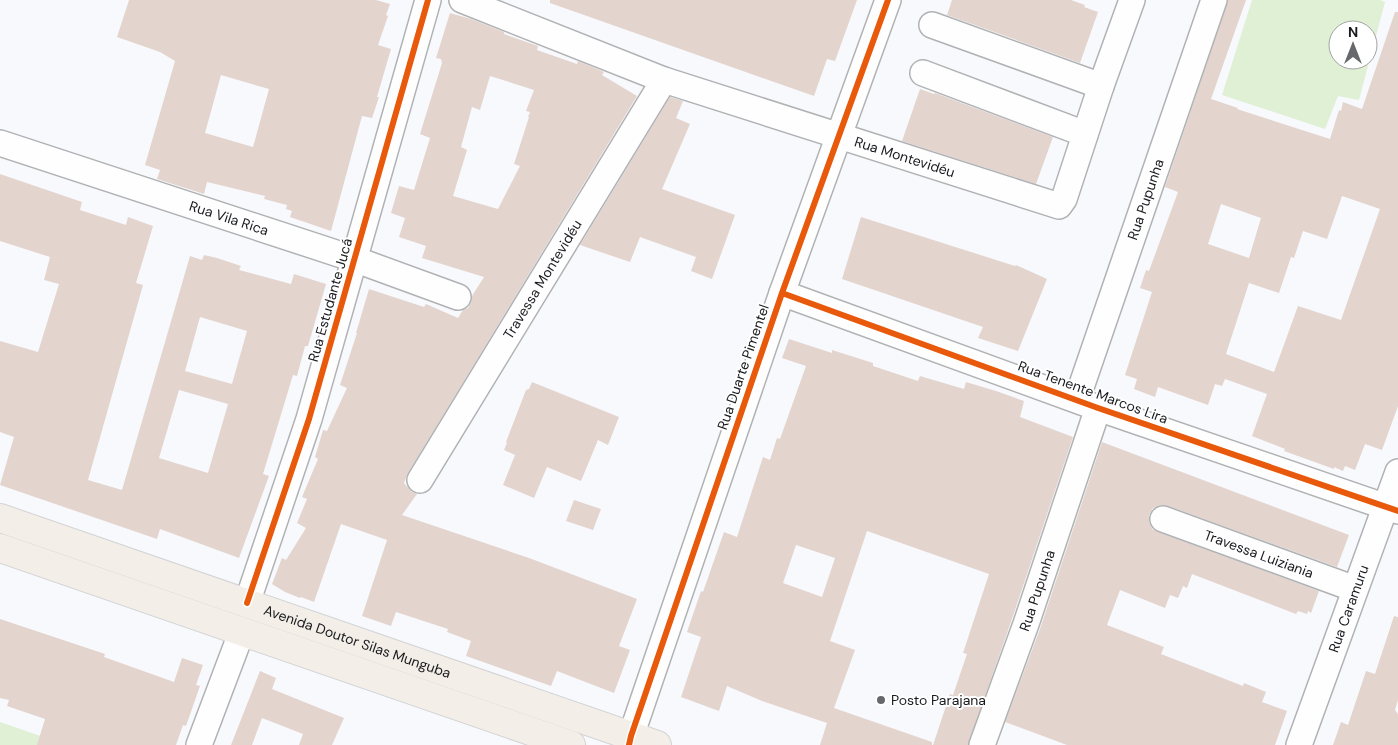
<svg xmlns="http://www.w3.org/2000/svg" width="1398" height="745" font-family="'DM Sans',sans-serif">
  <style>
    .green { fill: #dff0d5; fill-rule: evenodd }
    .building { fill: #e3d4ce; fill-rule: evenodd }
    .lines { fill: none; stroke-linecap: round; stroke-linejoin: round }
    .minor-casing { stroke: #b0b2b4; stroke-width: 28 }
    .major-casing { stroke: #d3d3d6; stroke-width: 30 }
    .minor { stroke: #fefeff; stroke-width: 25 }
    .major { stroke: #f3efe8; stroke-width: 28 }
    .cycleway-casing { stroke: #fff; stroke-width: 9 }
    .cycleway { stroke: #e8590c; stroke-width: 6 }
    .poi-dot { fill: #67686b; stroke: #fff; stroke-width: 2 }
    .labels { text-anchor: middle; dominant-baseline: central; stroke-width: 4; stroke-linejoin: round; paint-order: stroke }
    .street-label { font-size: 14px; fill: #191a1d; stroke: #fff }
    .poi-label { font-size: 14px; fill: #191a1d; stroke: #fff; text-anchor: start }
  </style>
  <rect width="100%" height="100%" fill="#f8f9fd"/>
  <!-- green -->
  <path class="green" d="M 1252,0 L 1380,0 L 1385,2 L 1359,100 L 1338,96 L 1325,129 L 1222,95 ZM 1338,30 L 1368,30 L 1368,60 L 1338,60 Z
    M 0,722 L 49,739 L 47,745 L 0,745 Z"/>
  <!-- building -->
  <path class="building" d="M 129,0 L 376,0 L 390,4 L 386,15 L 388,16 L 378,45 L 391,49 L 377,97 L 379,97 L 372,118 L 362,116 L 331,231 L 290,217 L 292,211 L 286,209 L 287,205 L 264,199 L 265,196 L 207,182 L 204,194 L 157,179 L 160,170 L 145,165 L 175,61 L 160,52 L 117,37 ZM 221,75 L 269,89 L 253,147 L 205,133 Z
    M 550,0 L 857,0 L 835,61 L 827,59 L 814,96 L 550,3 Z
    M 952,0 L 1071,0 L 1085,5 L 1084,7 L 1098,12 L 1080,63 L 947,15 Z
    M 1228,0 L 1246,0 L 1211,99 L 1238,108 L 1237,109 L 1330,139 L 1339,110 L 1341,111 L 1343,102 L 1362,109 L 1395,12 L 1398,12 L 1398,406 L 1382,450 L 1365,444 L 1355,470 L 1345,466 L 1343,471 L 1334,467 L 1334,469 L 1284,451 L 1285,449 L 1252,436 L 1267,394 L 1225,379 L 1222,386 L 1215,384 L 1208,405 L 1158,387 L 1155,397 L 1134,389 L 1137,379 L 1125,375 L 1152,292 L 1140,288 L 1146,270 L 1149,271 L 1178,192 L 1165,187 ZM 1342,196 L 1380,209 L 1341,320 L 1298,306 L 1274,372 L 1226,354 L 1249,283 L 1279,293 L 1291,257 L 1294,258 L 1303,231 L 1327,239 ZM 1221,204 L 1261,218 L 1249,258 L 1208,244 Z
    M 450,13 L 471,19 L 504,32 L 504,34 L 538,46 L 537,50 L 577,64 L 578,61 L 604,72 L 602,75 L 637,96 L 408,473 L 404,483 L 412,492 L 417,494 L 402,515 L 529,558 L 637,599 L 619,646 L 630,650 L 614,693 L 557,671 L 551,686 L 466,656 L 471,641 L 447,632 L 448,629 L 396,612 L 391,626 L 362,616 L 387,540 L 341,524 L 314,602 L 301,597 L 300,598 L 285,592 L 272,584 L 282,558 L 286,560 L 306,528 L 297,523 L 307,499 L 302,497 L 318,459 L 315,457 L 323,430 L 327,431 L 347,388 L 340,385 L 357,333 L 356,333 L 369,289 L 424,307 L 426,304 L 458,318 L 463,310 L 468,308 L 471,302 L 472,296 L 484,277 L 422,258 L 426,246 L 399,237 L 405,218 L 391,213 L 399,186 L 414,190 L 430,138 L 420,134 L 442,63 L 441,59 L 436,58 ZM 490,76 L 534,90 L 526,111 L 530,112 L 528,117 L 529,117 L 514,164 L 520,166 L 498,209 L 453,196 L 467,150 L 461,147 L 472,107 L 480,110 Z
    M 920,89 L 934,94 L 935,93 L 1053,137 L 1036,184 L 902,141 Z
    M 670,97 L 683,101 L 676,118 L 690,124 L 662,189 L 735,215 L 712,279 L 691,271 L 696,257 L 640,237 L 630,262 L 580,245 Z
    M 0,174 L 82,202 L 80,210 L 126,225 L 128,217 L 153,226 L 136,283 L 143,285 L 88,480 L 122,490 L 190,256 L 202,260 L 204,255 L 217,258 L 241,266 L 239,270 L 291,284 L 294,274 L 326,284 L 308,346 L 305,346 L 297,376 L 293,375 L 263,474 L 269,476 L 239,558 L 160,529 L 157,539 L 0,485 L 14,437 L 0,432 L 0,341 L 38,352 L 59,284 L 44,280 L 50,257 L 0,241 ZM 200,317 L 247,331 L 232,384 L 185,371 ZM 179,390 L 228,404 L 208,473 L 159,458 Z
    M 861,217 L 1015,266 L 1016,265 L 1047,279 L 1018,351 L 978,338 L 983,327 L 842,279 Z
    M 789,339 L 832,353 L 832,350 L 873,363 L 873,366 L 918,381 L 920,376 L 964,389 L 966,382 L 996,391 L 1024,401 L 1020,417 L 1073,437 L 1012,619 L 968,745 L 933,745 L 950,694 L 953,695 L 967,654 L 963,653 L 989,574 L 867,531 L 830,641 L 855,650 L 834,708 L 932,742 L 932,745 L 820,745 L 827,723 L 762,701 L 727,686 L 719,711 L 681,697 L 701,637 L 687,632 L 701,591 L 703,592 L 724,532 L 737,537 L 763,457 L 770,460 L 777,438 L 780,439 L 806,366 L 782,358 ZM 796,545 L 835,558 L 822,597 L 783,583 Z
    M 532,382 L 619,417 L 608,445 L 598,440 L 581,481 L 547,467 L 534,498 L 503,485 L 515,455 L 504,450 L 507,443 L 506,442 L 526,390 L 529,389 Z
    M 1102,442 L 1349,535 L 1337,567 L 1168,506 L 1160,505 L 1153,508 L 1149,515 L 1149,522 L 1152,529 L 1158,532 L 1319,591 L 1311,613 L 1308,611 L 1307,614 L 1298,611 L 1296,614 L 1192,574 L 1187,588 L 1183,586 L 1178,598 L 1170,595 L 1165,608 L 1120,590 L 1107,625 L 1164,647 L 1161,654 L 1243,686 L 1244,683 L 1266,692 L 1262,702 L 1287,711 L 1275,745 L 1067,745 L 1005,722 L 1040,629 Z
    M 574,500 L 601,509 L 593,530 L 566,521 Z
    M 1394,616 L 1398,617 L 1398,700 L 1395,710 L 1398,714 L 1398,745 L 1333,745 L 1341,722 L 1348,725 L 1366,671 L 1375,674 Z
    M 0,619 L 105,654 L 104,657 L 174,682 L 182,658 L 203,665 L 196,685 L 200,686 L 186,726 L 183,725 L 176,745 L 37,745 L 45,719 L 7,706 L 9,700 L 0,698 Z
    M 260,671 L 276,678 L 272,689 L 344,718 L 332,745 L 299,745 L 303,734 L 262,718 L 252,745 L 231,745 Z"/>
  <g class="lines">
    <defs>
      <g id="minor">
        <path id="s1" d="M 462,0 L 664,80 L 1059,206 L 1064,199 L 1101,86 L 1132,0"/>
        <path d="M 932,25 L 1101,86"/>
        <path d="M 923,73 L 1085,134"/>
        <path id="s2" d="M 0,143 L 354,259 L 458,297"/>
        <path d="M 782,293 L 1098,408 L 1398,511"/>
        <path id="s3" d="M 1077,399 L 1214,0"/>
        <path id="s4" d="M 420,480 L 664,80"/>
        <path id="s5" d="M 1163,519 L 1355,589"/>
        <path d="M 247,603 L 309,419 L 428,0"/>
        <path d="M 199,745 L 242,631"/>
        <path d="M 629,745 L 631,736 L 782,293 L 888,0"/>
        <path id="s6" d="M 982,745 L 1026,624 L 1098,408"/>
        <path id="s7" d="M 1299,745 L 1398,472"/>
      </g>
      <g id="major">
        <path id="s8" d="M 0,518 L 657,745"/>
        <path d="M 0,548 L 571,745"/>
      </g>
    </defs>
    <!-- minor casing -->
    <use href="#minor" class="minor-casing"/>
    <!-- major casing -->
    <use href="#major" class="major-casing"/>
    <!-- minor -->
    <use href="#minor" class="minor"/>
    <!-- major -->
    <use href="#major" class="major"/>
    <defs>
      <path id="cycleway" d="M 782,293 L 1098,408 L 1398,511
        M 247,603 L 309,419 L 428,0
        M 629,745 L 631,736 L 782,293 L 888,0"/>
    </defs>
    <!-- cycleway casing -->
    <use href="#cycleway" class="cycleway-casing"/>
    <!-- cycleway -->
    <use href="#cycleway" class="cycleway"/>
  </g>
  <!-- markers -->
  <circle class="poi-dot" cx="881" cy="700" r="5"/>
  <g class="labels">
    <!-- street labels -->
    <g class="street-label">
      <text stroke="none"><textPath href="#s1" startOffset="470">Rua Montevidéu</textPath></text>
      <text stroke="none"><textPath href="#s3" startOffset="211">Rua Pupunha</textPath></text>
      <text stroke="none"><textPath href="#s2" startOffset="241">Rua Vila Rica</textPath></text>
      <text stroke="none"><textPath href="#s4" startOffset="235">Travessa Montevidéu</textPath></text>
      <text transform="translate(330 300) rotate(-74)">Rua Estudante Jucá</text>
      <text transform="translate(743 367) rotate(-71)">Rua Duarte Pimentel</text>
      <text transform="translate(1093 392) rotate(20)">Rua Tenente Marcos Lira</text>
      <text stroke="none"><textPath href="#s5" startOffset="102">Travessa Luiziania</textPath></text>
      <text stroke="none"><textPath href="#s6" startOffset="164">Rua Pupunha</textPath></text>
      <text stroke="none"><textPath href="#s7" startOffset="145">Rua Caramuru</textPath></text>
      <text stroke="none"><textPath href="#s8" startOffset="378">Avenida Doutor Silas Munguba</textPath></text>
    </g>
    <!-- poi labels -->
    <g class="poi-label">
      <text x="891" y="700">Posto Parajana</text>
    </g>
  </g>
  <!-- north arrow -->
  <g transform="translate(1353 45)"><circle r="24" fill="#ffffff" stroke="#a3a3a5"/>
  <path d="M0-4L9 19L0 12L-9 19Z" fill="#67686b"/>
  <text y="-8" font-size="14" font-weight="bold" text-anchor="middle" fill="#191a1d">N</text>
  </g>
</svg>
